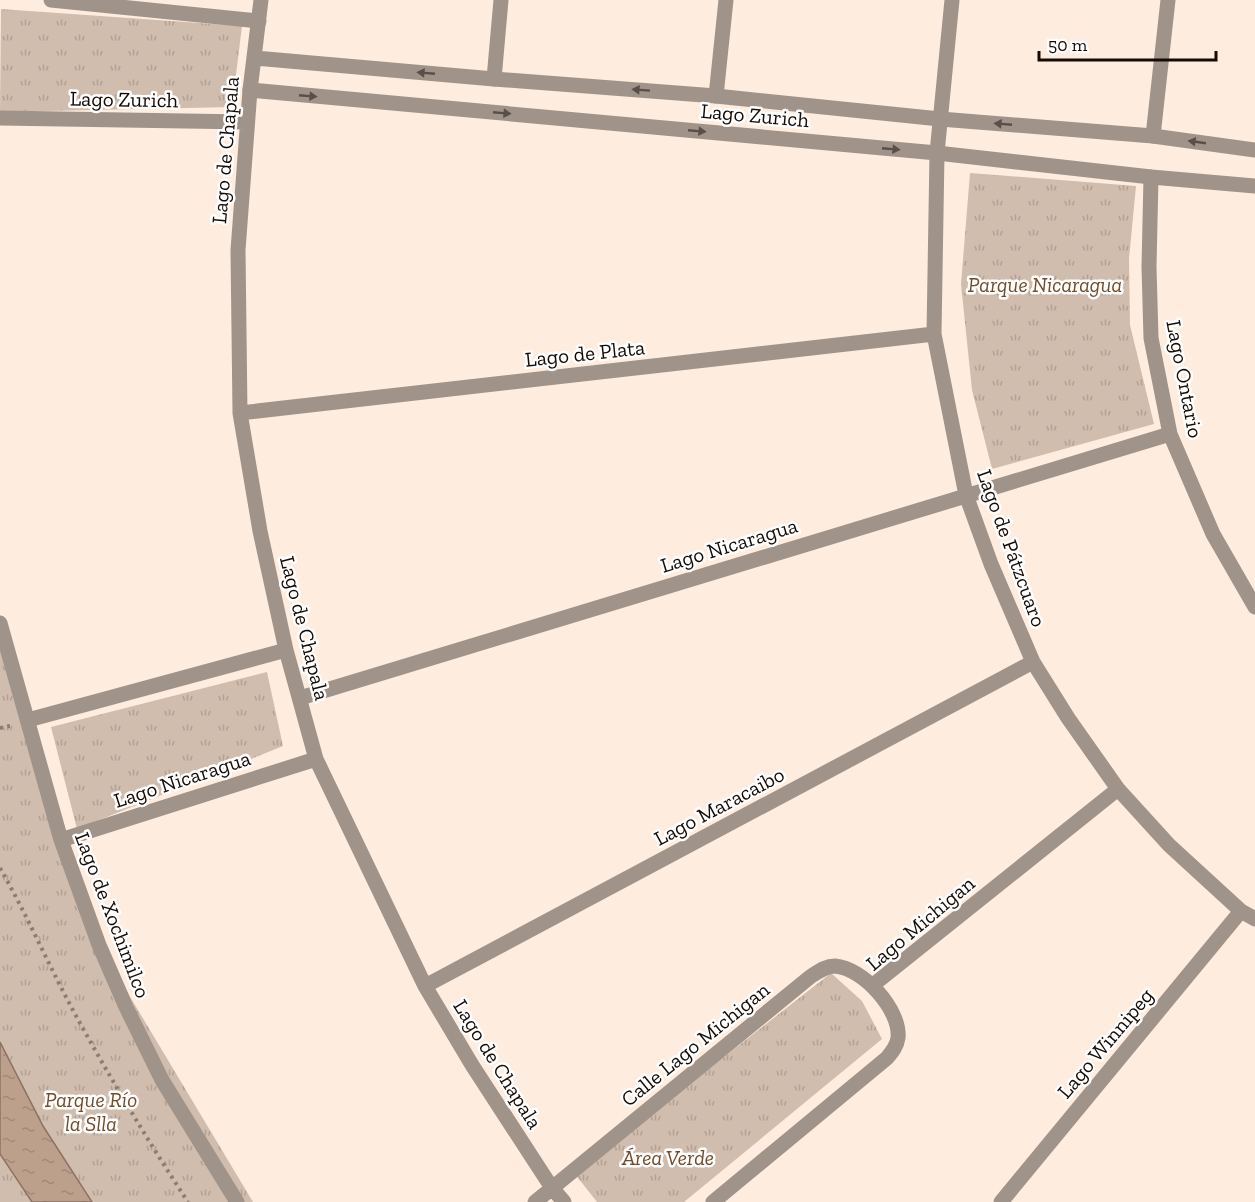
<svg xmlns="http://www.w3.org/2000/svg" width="1255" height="1202" font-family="'Zilla Slab',serif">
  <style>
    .park { fill: url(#park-tufts) }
    .water { fill: url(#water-ripples); stroke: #8b7364; stroke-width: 1.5 }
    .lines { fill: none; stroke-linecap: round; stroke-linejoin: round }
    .path { stroke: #8b7d73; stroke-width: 4; stroke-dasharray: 3 4.5; stroke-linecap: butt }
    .minor { stroke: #a0938a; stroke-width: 15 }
    .tertiary { stroke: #a0938a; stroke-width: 15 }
    .oneway { fill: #5a4f48 }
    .labels { text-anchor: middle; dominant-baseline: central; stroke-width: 5; stroke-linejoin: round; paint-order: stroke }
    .street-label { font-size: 21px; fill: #150b05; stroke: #fff }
    .park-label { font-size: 21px; font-style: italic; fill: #744a28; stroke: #fff }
  </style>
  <defs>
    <pattern id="park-tufts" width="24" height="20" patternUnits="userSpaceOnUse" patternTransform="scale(1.5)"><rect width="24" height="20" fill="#d1bdae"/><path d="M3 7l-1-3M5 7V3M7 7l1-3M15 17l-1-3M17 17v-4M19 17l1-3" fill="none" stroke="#b3a194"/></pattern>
    <pattern id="water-ripples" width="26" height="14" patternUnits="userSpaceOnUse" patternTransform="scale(1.5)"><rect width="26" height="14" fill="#bda08c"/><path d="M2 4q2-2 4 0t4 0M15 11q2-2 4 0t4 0" fill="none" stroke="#a28877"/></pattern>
  </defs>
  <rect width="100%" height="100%" fill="#feecde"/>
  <!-- park -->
  <path class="park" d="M 1,9 L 242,26 L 232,107 L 0,112 Z
    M 970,173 L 1136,186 L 1129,259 L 1130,325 L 1154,424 L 992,469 L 972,390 L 961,284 Z
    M 0,625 L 99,945 L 253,1202 L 0,1202 Z
    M 267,672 L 283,746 L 77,829 L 51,727 Z
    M 831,973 L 862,1001 L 882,1039 L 684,1202 L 597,1202 L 575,1174 Z"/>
  <!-- water -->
  <path class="water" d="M 0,1042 L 43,1126 L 92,1202 L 32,1202 L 0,1154 Z"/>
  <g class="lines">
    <!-- path -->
    <path class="path" d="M 0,728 L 10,726
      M 0,868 C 27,915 49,966 75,1014 C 110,1078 148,1141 188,1202"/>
    <!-- minor -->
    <path class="minor" d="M 51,0 L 259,21
      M 952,0 L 937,153 L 934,334 L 966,495 L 991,564 L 1033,662 L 1068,718 L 1118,789 L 1169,845 L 1241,911 L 1255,919
      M 494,79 L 501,0
      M 250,90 L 238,250 L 240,413 L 260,531 L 286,650 L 316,759 L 425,986 L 472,1065 L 552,1188 L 564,1202
      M 716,96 L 726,0
      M 0,118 L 247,122
      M 1153,136 L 1168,0
      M 1151,177 L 1149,267 L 1151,338 L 1170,434 L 1213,534 L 1255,607
      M 240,413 L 934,334
      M 0,623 L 61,840 L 99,945 L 126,1007 L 162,1080 L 237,1202
      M 300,698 L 1170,434
      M 28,720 L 286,650
      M 61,840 L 316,759
      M 873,985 L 1118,789
      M 425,986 L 1033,662
      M 535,1202 L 810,977 C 818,972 825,966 835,966 C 863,968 901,1010 898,1038 C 897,1046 892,1052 887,1058 L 713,1202
      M 1001,1202 L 1241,911"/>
    <!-- tertiary -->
    <path class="tertiary" d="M 261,0 L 250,90 L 937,153 L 1151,177 L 1255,186
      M 255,58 L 494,79 L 716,96 L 940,119 L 1153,136 L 1255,150"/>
  </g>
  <!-- one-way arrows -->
  <defs><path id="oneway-solid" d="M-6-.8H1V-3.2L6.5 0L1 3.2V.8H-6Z" transform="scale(1.5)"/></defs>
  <g class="oneway">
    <use href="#oneway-solid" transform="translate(426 73) rotate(-175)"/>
    <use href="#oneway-solid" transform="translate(641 90) rotate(-176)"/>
    <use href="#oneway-solid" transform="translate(308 96) rotate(5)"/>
    <use href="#oneway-solid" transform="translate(502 113) rotate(5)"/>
    <use href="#oneway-solid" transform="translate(1003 124) rotate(-175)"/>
    <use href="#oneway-solid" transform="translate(697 131) rotate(5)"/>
    <use href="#oneway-solid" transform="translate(1197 142) rotate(-172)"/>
    <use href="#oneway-solid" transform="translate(891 149) rotate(5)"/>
  </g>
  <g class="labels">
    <!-- street labels -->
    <g class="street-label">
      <text transform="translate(124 99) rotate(1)">Lago Zurich</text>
      <text transform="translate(755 115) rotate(5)">Lago Zurich</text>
      <text transform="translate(225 150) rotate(-85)">Lago de Chapala</text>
      <text transform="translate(585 353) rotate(-6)">Lago de Plata</text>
      <text transform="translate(1185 379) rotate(79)">Lago Ontario</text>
      <text transform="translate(729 545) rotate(-17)">Lago Nicaragua</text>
      <text transform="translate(1012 548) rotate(70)">Lago de Pátzcuaro</text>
      <text transform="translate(305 628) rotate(76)">Lago de Chapala</text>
      <text transform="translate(182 779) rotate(-18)">Lago Nicaragua</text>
      <text transform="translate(719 806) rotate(-28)">Lago Maracaibo</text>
      <text transform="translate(113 915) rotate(69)">Lago de Xochimilco</text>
      <text transform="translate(920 923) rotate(-40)">Lago Michigan</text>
      <text transform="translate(1105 1043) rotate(-50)">Lago Winnipeg</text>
      <text transform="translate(695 1044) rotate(-39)">Calle Lago Michigan</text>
      <text transform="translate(498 1064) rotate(58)">Lago de Chapala</text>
    </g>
    <!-- park labels -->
    <g class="park-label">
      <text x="1045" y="284">Parque Nicaragua</text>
      <text x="91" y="1099">Parque Río<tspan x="91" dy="24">la Slla</tspan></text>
      <text x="668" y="1157">Área Verde</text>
    </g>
  </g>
  <!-- scale -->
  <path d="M1039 51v9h177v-9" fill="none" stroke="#150b05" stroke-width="3"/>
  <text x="1048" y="51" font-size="18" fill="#150b05" stroke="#ffffff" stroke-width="4.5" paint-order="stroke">50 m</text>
</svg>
